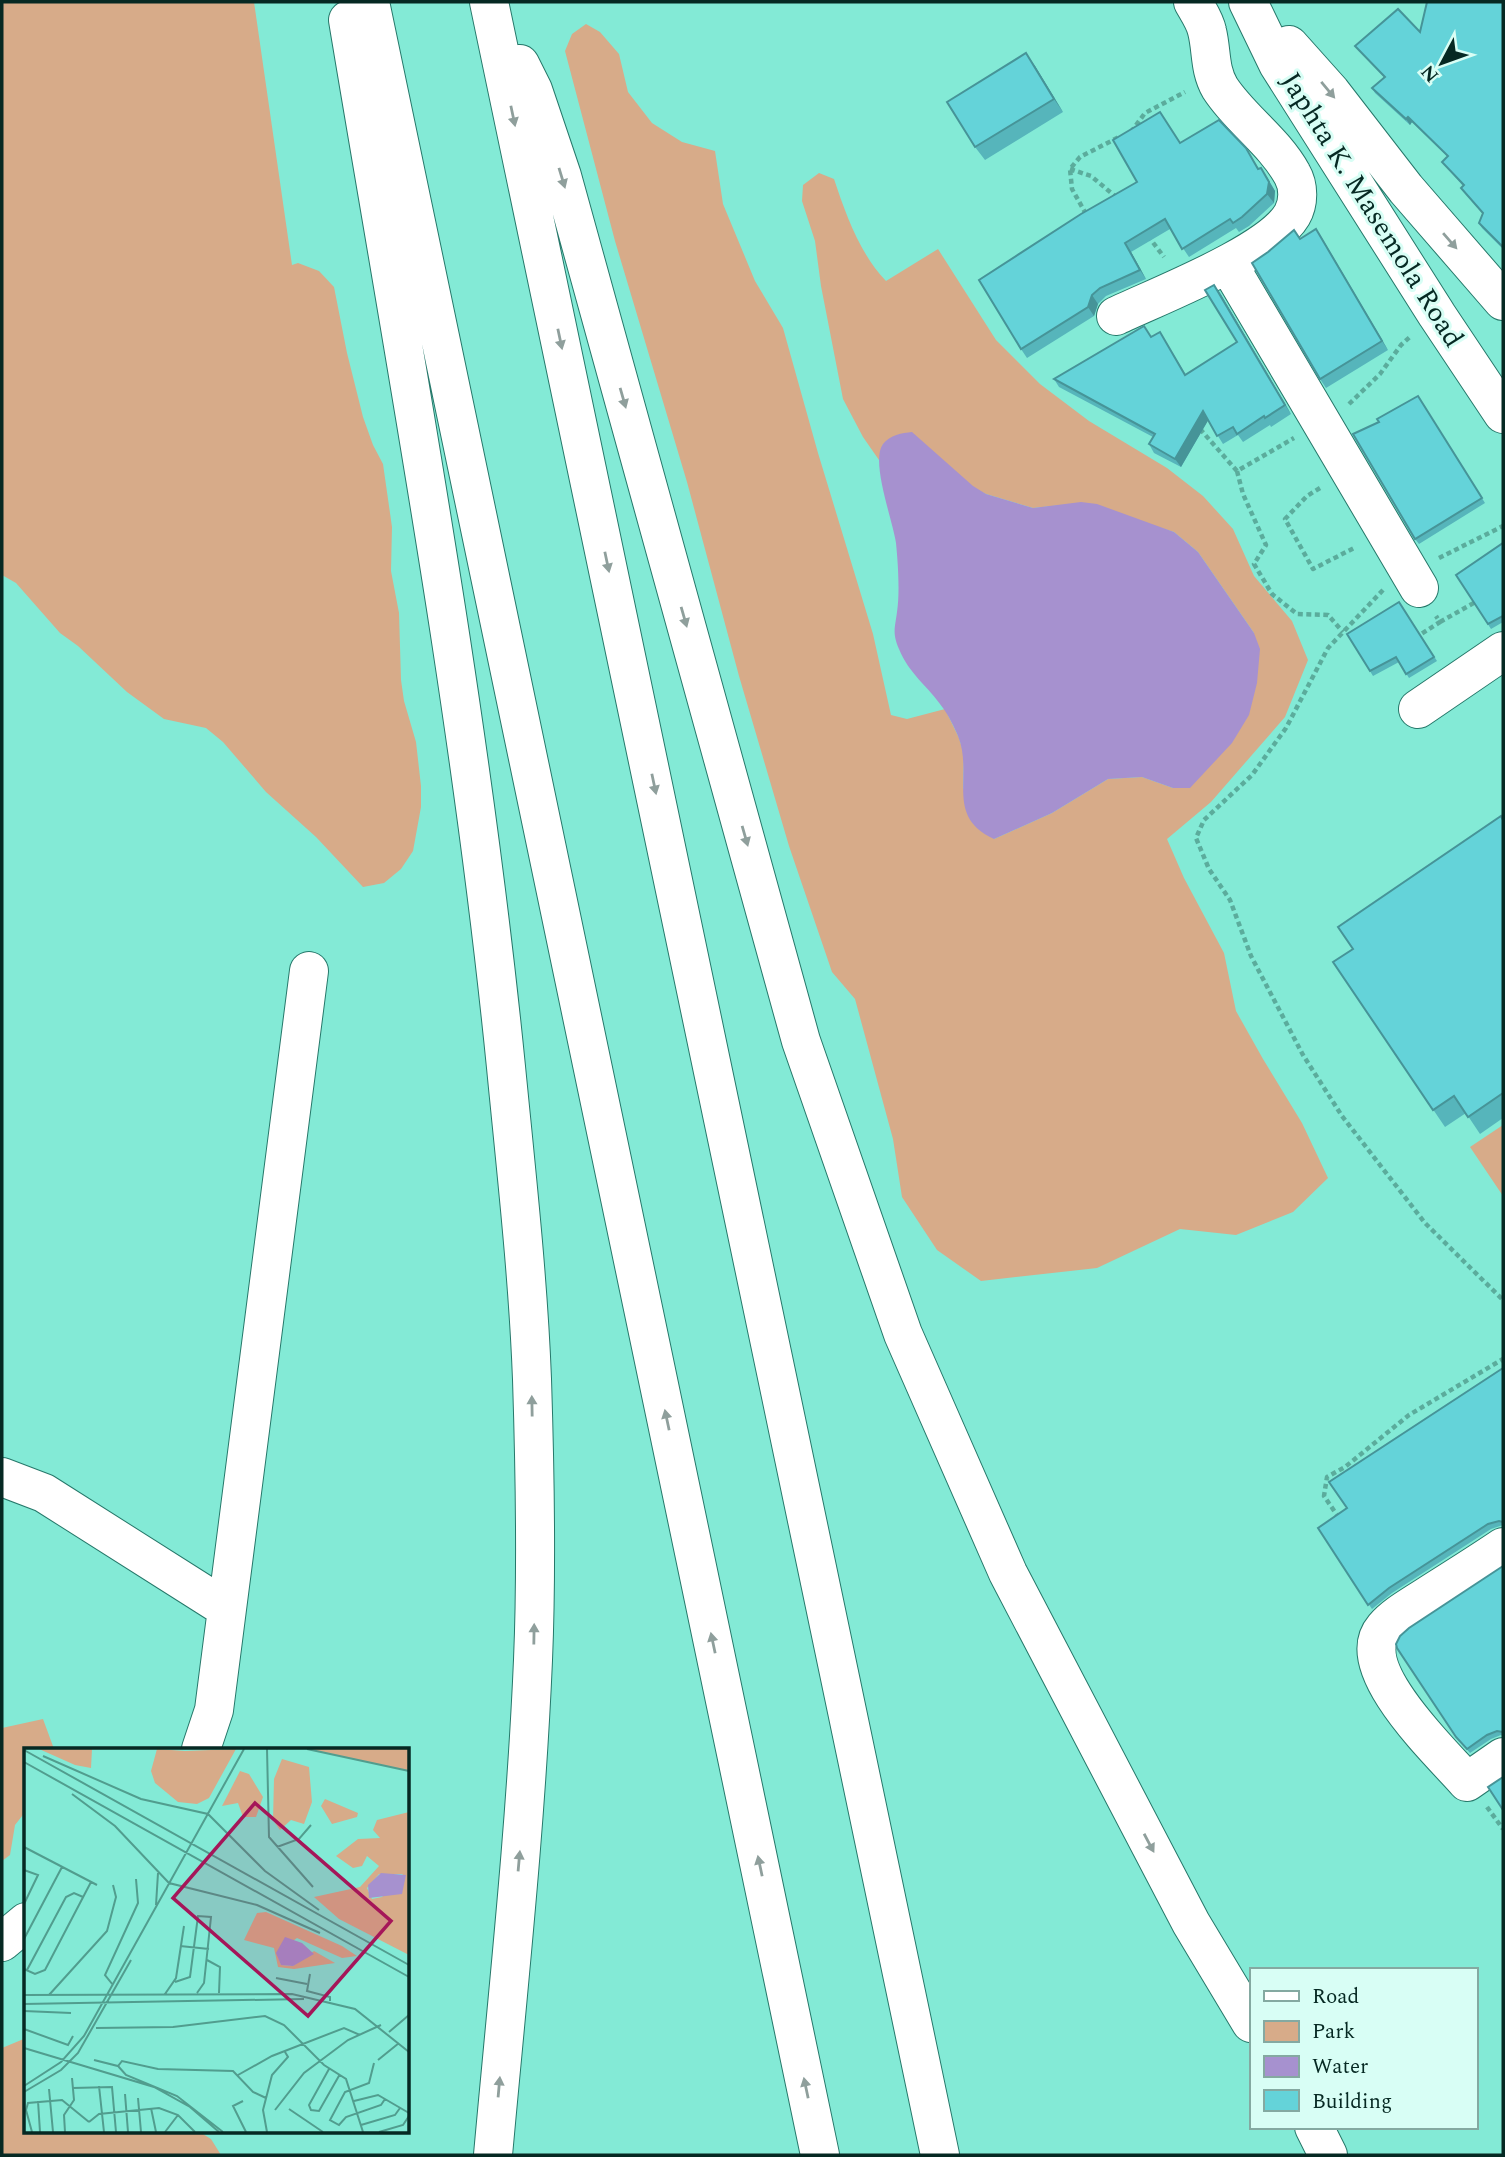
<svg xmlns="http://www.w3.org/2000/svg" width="1505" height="2157" font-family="Spectral,serif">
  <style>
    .green { fill: #d7ab89 }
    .water { fill: #a691cf }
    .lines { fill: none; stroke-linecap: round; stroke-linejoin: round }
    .minor-casing { stroke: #26786a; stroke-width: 40 }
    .major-casing { stroke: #26786a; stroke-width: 40 }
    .highway-casing { stroke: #26786a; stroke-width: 40 }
    .path { stroke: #5bac9c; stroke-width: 4.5; stroke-dasharray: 5 3.5; stroke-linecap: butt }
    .minor { stroke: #fff; stroke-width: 38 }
    .major { stroke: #fff; stroke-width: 38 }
    .highway { stroke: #fff; stroke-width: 38 }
    .wall { fill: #56b5bb }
    .shaded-wall { fill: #469498 }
    .building { fill: #64d3d9; stroke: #469498; stroke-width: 2 }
    .oneway { fill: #8f9f9c }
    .labels { text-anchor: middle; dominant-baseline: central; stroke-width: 6; stroke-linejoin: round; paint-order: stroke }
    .street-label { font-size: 28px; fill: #062923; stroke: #d8fef5 }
    .inset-road { fill: none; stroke: #519d8e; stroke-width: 2 }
    .view { fill: #a51659; fill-opacity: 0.15; stroke: #a51659; stroke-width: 3.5 }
    .inset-edge { fill: none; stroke: #062923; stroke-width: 3.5 }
  </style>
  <rect width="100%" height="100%" fill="#83ead6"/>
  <!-- green -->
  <path class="green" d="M 2,2 L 254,2 L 292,265 L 298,263 L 319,271 L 334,287 L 347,353 L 363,417 L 373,445 L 383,464 L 392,527 L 391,571 L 399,613 L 401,680 L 404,701 L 416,742 L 421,786 L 421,807 L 413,851 L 401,869 L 384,883 L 363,887 L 316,837 L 266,792 L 223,742 L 206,728 L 164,719 L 127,692 L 78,646 L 60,633 L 16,583 L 2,575 Z
    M 586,24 L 600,32 L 619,54 L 628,92 L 652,123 L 682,142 L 715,151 L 723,204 L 755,281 L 783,328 L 818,453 L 873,634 L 891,715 L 907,719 L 945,709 L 959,738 L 964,754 L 963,788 L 994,839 L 1052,813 L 1108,779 L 1142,777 L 1173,788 L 1254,633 L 1198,552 L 1174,532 L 1081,503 L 1033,508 L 986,494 L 883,444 L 879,460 L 863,437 L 843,399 L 821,286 L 815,241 L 802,201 L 803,185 L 819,173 L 834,179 C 846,215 860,254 886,281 L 938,249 L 996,340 L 1040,384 L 1089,421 L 1167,468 L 1203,496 L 1233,529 L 1254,576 L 1292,621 L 1308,660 L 1285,717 L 1211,802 L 1167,839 L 1184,878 L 1224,953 L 1236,1011 L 1263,1059 L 1302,1123 L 1328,1178 L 1293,1212 L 1236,1235 L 1180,1229 L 1097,1268 L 981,1281 L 937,1250 L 902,1197 L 893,1139 L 855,999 L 832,972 L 789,846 L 739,676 L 687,482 L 615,241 L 565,51 L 572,34 Z
    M 1503,1125 L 1503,1196 L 1470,1147 Z
    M 43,1719 L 54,1749 L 26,1749 L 26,1811 L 15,1825 L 10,1855 L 2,1861 L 2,1728 Z
    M 26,2038 L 26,2131 L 198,2131 L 211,2139 L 221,2155 L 2,2155 L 2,2048 Z"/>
  <!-- water -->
  <path class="water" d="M 912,432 L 973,486 L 986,494 L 1033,508 L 1081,502 L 1097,504 L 1174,532 L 1198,552 L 1254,633 L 1260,649 L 1257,683 L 1249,715 L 1232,743 L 1190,788 L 1173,788 L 1142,777 L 1108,779 L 1052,813 L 994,839 C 944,816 974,775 958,736 C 954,727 949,716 943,708 C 928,686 909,674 899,649 C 892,633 895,628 897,612 C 900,593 898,563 896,543 C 893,521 870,461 883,444 C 890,435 902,433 912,432 Z"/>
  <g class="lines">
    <defs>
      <path id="minor" d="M 1228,264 L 1419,588
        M 1116,316 C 1158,296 1270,253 1292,215 C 1299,203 1299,186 1292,174 C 1274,141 1240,119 1220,88 C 1209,69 1212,51 1207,31 C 1205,21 1198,11 1193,2
        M 1418,709 L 1503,651
        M 2,1477 L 44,1493 L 227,1609
        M 1503,1547 C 1478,1564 1452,1580 1427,1596 C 1412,1606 1395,1615 1384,1628 C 1350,1668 1442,1753 1467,1782 L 1503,1757
        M 201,1749 L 214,1710 L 309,971
        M 2,1942 L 26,1922"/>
      <path id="major" d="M 1248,2 L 1278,64 L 1437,315 L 1503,414
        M 1289,45 L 1331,92 L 1406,189 L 1503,301"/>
      <path id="highway" d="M 370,2 L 820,2155
        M 489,2 L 940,2155
        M 348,20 C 406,368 471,716 506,1067 C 516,1170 528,1275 532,1379 C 535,1472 537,1566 533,1660 C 526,1825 508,1990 493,2155
        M 520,64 L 533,90 L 562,176 L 801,1041 L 903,1334 L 1008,1573 L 1191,1923 L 1251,2023
        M 1314,2127 L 1328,2155"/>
    </defs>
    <!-- minor casing -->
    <use href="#minor" class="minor-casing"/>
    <!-- major casing -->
    <use href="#major" class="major-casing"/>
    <!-- highway casing -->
    <use href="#highway" class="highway-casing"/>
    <!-- path -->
    <path class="path" d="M 1131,132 L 1145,113 L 1185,92
      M 1070,169 L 1091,176 L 1116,197
      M 1086,214 L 1072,189 L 1070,169 L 1080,157 L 1121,136
      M 1148,236 L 1164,257
      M 1349,404 L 1380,374 L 1401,345 L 1411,336
      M 1200,429 L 1237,471 L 1294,438
      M 1237,471 L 1243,494 L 1266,545 L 1254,564 L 1272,594 L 1297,614 L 1328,615 L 1343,632
      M 1320,488 L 1307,496 L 1285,519 L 1313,569 L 1356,547
      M 1439,558 L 1503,526
      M 1383,590 L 1328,648 L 1286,728 L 1252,775 L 1204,820 L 1196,838 L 1209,869 L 1230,900 L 1251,956 L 1303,1055 L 1342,1116 L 1425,1223 L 1503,1300
      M 1440,622 L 1479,600
      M 1415,638 L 1440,622 L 1436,616
      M 1339,1518 L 1324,1496 L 1327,1477 L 1345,1467 L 1409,1415 L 1503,1359
      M 1487,1807 L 1503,1829"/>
    <!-- minor -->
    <use href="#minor" class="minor"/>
    <!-- major -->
    <use href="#major" class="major"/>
    <!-- highway -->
    <use href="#highway" class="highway"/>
  </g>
  <!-- wall -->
  <path class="wall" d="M 1503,2 L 1503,249 L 1482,228 L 1479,223 L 1483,214 L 1465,193 L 1461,188 L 1463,186 L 1442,162 L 1448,157 L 1412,122 L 1410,125 L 1375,93 L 1372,88 L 1384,77 L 1355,46 L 1420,32 Z
    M 1035,66 L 1063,112 L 985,160 L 975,147 Z
    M 1180,143 L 1246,148 L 1259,169 L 1267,177 L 1275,191 L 1274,203 L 1249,226 L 1239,232 L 1236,228 L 1189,257 L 1170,229 L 1131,252 L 1146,279 L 1106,296 L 1098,304 L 1094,316 L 1027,358 L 1021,349 L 1137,182 Z
    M 1316,229 L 1388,350 L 1326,388 L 1320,379 L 1301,239 Z
    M 1220,293 L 1291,414 L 1271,427 L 1270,425 L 1243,442 L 1238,435 L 1223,444 L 1208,420 L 1181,467 L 1154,453 L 1149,444 L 1153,437 L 1059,387 L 1054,379 L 1151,337 L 1160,332 L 1186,375 L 1237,342 Z
    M 1418,396 L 1485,503 L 1419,544 L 1415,539 L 1379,422 Z
    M 1503,543 L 1503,622 L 1491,629 L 1456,575 Z
    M 1399,602 L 1437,661 L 1409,678 L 1399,662 L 1373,676 L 1347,634 Z
    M 1503,820 L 1503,1118 L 1480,1134 L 1466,1113 L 1445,1127 L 1333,962 L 1353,949 Z
    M 1503,1368 L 1503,1525 L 1491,1529 L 1392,1593 L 1372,1609 L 1318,1528 L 1347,1508 Z
    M 1503,1566 L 1503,1736 L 1501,1735 L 1491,1739 L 1470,1753 L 1459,1741 L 1397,1648 Z"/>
  <!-- shaded-wall -->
  <path class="shaded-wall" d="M 1026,53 L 1035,66 L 1063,112 L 1054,99 Z
    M 1408,117 L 1412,122 L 1410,125 L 1406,119 Z
    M 1261,168 L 1275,191 L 1274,203 L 1267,194 Z
    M 1316,229 L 1322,238 L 1388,350 L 1382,341 Z
    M 1125,243 L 1131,252 L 1146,279 L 1140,270 Z
    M 1214,285 L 1220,293 L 1291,414 L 1285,405 Z
    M 1092,295 L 1098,304 L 1094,316 L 1088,307 Z
    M 1203,411 L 1209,419 L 1181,467 L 1175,459 Z"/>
  <!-- building -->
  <path class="building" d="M 1427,2 L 1503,2 L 1503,247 L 1479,223 L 1483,213 L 1461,188 L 1464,185 L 1442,162 L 1448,156 L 1408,117 L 1406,119 L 1372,88 L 1385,77 L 1355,46 L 1398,9 L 1420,32 Z
    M 1026,53 L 1054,99 L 975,147 L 947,102 Z
    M 1160,112 L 1180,143 L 1219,120 L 1246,148 L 1258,169 L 1261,168 L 1269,182 L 1267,194 L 1242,217 L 1233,223 L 1230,219 L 1182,249 L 1165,219 L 1125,243 L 1140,270 L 1100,288 L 1092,295 L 1088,307 L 1021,349 L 979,280 L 1081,214 L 1137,182 L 1113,140 Z
    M 1316,229 L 1382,341 L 1320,379 L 1252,263 L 1268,252 L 1294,230 L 1300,239 Z
    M 1214,285 L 1285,405 L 1265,418 L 1264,416 L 1237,434 L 1233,427 L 1217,436 L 1203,411 L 1175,459 L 1149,444 L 1155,434 L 1054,379 L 1144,326 L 1151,337 L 1160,332 L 1185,375 L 1237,342 L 1205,290 Z
    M 1418,396 L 1482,498 L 1415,539 L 1353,434 L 1379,422 L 1377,419 Z
    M 1503,543 L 1503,616 L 1488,624 L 1456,575 Z
    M 1399,602 L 1434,657 L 1406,674 L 1396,657 L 1370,671 L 1347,634 Z
    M 1501,816 L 1503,820 L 1503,1093 L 1468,1117 L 1454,1096 L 1433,1110 L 1333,962 L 1353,949 L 1338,927 Z
    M 1503,1368 L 1503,1522 L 1499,1521 L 1488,1524 L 1389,1588 L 1368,1605 L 1318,1528 L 1347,1508 L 1329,1482 Z
    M 1503,1566 L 1503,1732 L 1497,1731 L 1487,1735 L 1467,1749 L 1456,1737 L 1397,1648 L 1396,1644 L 1400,1636 L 1409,1628 Z
    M 1503,1777 L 1503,1810 L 1488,1787 Z"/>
  <!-- one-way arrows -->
  <defs><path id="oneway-solid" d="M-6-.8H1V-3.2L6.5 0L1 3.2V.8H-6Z" transform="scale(1.75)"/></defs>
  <g class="oneway">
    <use href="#oneway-solid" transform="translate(1328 90) rotate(50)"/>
    <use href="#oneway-solid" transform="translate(513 116) rotate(78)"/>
    <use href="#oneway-solid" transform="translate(562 178) rotate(73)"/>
    <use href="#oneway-solid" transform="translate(1450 241) rotate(49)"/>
    <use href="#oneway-solid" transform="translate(560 339) rotate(78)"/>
    <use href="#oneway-solid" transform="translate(623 398) rotate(74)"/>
    <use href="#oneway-solid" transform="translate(607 562) rotate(78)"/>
    <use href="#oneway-solid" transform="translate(684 617) rotate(74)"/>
    <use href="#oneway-solid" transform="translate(654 784) rotate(78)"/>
    <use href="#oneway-solid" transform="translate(745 836) rotate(74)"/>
    <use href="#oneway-solid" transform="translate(532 1406) rotate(-91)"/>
    <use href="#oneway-solid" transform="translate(667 1420) rotate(-102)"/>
    <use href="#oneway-solid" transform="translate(534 1634) rotate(-89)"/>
    <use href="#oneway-solid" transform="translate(713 1643) rotate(-102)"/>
    <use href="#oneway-solid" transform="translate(1149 1843) rotate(62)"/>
    <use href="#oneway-solid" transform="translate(519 1861) rotate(-85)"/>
    <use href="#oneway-solid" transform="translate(760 1866) rotate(-102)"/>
    <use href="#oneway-solid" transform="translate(499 2087) rotate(-85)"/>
    <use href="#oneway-solid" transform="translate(806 2088) rotate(-102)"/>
  </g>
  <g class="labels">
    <!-- street labels -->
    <g class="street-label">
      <text transform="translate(1372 210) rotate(58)">Japhta K. Masemola Road</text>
    </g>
  </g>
  <!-- overview -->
  <g transform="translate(24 1748)">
    <rect width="385" height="385" fill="#83ead6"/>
    <path d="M 15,1 L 68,1 L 67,20 L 51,17 ZM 133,1 L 161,3 L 212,1 L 185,50 L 173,56 L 154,54 L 131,35 L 127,23 ZM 283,1 L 385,1 L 385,23 ZM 258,11 L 285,19 L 288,54 L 280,76 L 267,72 L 256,82 L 249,72 L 250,31 ZM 216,23 L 225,26 L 239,49 L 232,69 L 219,69 L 214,55 L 198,58 ZM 301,51 L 334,65 L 333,69 L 308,76 L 297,58 ZM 385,64 L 385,207 L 315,171 L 290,149 L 336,139 L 355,118 L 343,108 L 338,118 L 329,120 L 312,108 L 334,91 L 356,90 L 349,82 L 353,72 ZM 355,126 L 379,126 L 358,149 L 348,151 L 343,140 ZM 242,164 L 318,198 L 333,208 L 318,210 L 273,190 L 253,204 L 257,217 L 269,218 L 290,203 L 311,215 L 270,221 L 254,219 L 250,200 L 220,192 L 233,165 Z" fill="#d7ab89" fill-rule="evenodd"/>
    <path d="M 357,125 L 382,127 L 378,146 L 345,150 L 344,137 ZM 261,189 L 278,195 L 290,206 L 269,218 L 257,217 L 252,205 Z" fill="#a691cf"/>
    <path class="inset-road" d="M 243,1 L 245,89 L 289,139M 283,1 L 385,23M 0,2 L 385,217M 19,8 L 117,51 L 184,66 L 241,123 L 295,162M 0,14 L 385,229M 48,46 L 91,78 L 145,135 L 233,157 L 296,185M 0,99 L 73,137M 253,99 L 275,91 L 287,77M 0,122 L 14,127 L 0,156M 132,157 L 134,125M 0,191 L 38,119M 156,198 L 185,201M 183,212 L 196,219 L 195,245M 0,221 L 11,226 L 21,222 L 67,134M 3,222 L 42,149 L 50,145 L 59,149M 286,226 L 283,243 L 306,249 L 306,253M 252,230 L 283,236M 151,234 L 166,229 L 174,168 L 187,169 L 180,235 L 173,245M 89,237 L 81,227 L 114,155 L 112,131M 141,246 L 152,230 L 160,178M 0,247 L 268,246 L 331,261 L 385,304M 25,247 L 83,183 L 92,149 L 89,137M 0,256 L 280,251M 0,263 L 47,265M 72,280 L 149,279 L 241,268 L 260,277 L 300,317 L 322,331 L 339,384M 0,281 L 44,297 L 49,288M 365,284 L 385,267M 0,300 L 130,339 L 166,359 L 195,384M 70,312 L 94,318 L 98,313 L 134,321 L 209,323 L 229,344 L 242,350M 354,312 L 375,295M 350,315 L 345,335 L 321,344 L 306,372 L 315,377 L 322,369 L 357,357 L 361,351M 94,318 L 102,327 L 153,348 L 199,384M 305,321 L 285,357 L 287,362 L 295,363 L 316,326M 214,327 L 248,308 L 320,280 L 336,287M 0,338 L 37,314 L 60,288 L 220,1M 75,338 L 80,384M 49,340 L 88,339 L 92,384M 25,341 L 29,384M 0,344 L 37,322 L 54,305 L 107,212M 101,346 L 104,384M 114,350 L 117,384M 14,353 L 16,384M 219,353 L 209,358 L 222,384M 330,353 L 354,347 L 385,365M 127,360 L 132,384M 265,361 L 299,384M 2,362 L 4,355 L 38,352 L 65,374M 2,362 L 8,384M 251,362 L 280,325 L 324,292 L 357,277M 65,374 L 75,366 L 135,360 L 154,367 L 171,384M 337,377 L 371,367 L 376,360M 41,384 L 40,367 L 50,352 L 48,330M 141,384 L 154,367M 243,384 L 239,362 L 248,327 L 264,309 L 261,304M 355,384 L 379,377 L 385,368"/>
    <path class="view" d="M 231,55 L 367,173 L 284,268 L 149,150 Z"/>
    <rect width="385" height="385" class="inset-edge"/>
  </g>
  <!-- border -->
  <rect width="1505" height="2157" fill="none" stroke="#062923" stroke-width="7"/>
  <!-- legend -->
  <rect x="1250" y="1968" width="228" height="161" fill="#d8fef5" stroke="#84a9a1" stroke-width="2"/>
  <rect x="1264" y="1991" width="35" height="10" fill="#ffffff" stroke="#84a9a1" stroke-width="2"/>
  <text x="1312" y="2003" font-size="21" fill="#062923">Road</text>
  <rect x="1264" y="2021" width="35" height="21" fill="#d7ab89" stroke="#84a9a1" stroke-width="2"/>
  <text x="1312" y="2038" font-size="21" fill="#062923">Park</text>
  <rect x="1264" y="2056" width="35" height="21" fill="#a691cf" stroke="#84a9a1" stroke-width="2"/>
  <text x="1312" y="2073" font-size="21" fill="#062923">Water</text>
  <rect x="1264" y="2090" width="35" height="21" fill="#64d3d9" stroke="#84a9a1" stroke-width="2"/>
  <text x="1312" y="2108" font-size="21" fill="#062923">Building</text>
  <!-- north arrow -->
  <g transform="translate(1442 63) rotate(229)" stroke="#d8fef5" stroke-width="5" paint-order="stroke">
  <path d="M0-5L12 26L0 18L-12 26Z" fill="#062923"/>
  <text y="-10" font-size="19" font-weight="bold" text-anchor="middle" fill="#062923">N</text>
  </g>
</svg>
